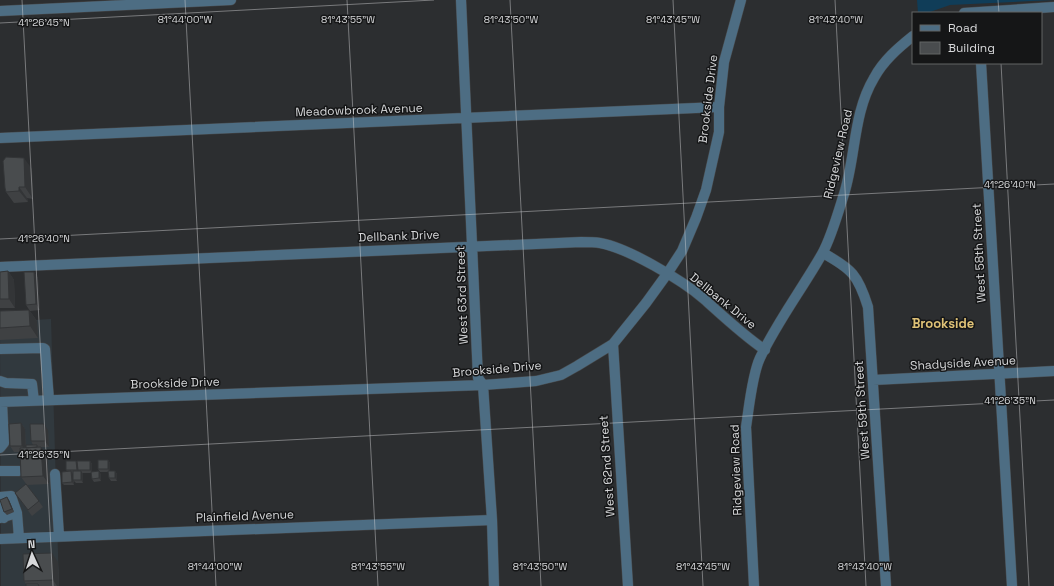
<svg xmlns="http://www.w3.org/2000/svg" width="1054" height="586" font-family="'Space Grotesk',sans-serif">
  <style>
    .built { fill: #31393e }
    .green { fill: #103d58 }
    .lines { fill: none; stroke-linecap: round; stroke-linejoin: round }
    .minor-casing { stroke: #47494b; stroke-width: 11 }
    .minor { stroke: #4d6d83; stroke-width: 10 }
    .wall { fill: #3f4143 }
    .shaded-wall { fill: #333537 }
    .building { fill: #494c4e; stroke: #333537 }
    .ticks { fill: none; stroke: #d7d8da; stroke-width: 1; stroke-opacity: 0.45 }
    .labels { text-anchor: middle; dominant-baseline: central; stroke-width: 3; stroke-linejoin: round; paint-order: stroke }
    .street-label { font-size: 12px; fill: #d7d8da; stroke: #151617 }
    .neighbourhood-label { font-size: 13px; font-weight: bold; fill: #dec176; stroke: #151617 }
    .ticks-label { font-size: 10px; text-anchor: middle; fill: #d7d8da; stroke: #151617; stroke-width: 3; stroke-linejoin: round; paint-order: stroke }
  </style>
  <rect width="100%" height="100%" fill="#2c2e30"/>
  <!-- built -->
  <path class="built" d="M 51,319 L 59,586 L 1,586 L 0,322 Z"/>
  <!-- green -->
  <path class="green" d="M 917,0 L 1054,0 L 950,5 L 927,13 L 918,13 Z"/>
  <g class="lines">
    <defs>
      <path id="minor" d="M 461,0 L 478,378 L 483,385 L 492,520 L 494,586
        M 0,11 L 231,0
        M 964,13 L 1054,7
        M 981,63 L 1012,586
        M 0,138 L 719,107
        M 823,253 C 852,269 858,275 868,307 L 886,586
        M 0,267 L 581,242 C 587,242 594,242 600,243 C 628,248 682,280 704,299 C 724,317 743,335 765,350
        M 613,344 L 628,586
        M 0,349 L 43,348 L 45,349 L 49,400
        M 873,380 L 1054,371
        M 0,381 L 6,383 L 32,384 L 34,401
        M 0,402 L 483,385 L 536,381 L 561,375 L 577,366 L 613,344 L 646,303 L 667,274 L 682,251 L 696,218 L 706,190 L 719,132 L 719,107 L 724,62 L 741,0
        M 0,448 L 4,443 L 2,402
        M 0,471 L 19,471
        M 55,474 L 59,536
        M 0,497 L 11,496 L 17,513 L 0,518
        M 0,505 L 4,518
        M 17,513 L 19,538
        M 0,539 L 492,520
        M 754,586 L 746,427 C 749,408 752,375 760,358 C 777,322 802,289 822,254 C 831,238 838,213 844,194 C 856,156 853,113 874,78 C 883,61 898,48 913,36"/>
    </defs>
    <!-- minor casing -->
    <use href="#minor" class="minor-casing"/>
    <!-- minor -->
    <use href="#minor" class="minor"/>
  </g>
  <!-- wall -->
  <path class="wall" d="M 32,169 L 33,199 L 27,198 L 28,202 L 14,203 L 6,192 Z
    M 8,271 L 14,280 L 15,308 L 0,308 L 0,272 Z
    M 34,272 L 38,278 L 40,310 L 30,311 L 26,305 Z
    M 29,310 L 37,321 L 38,338 L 0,340 L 0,311 Z
    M 21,423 L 25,429 L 26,448 L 33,445 L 31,441 L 48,430 L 49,447 L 38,447 L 47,456 L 49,484 L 27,485 L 43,507 L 32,516 L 15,493 L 27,485 L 21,477 L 20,452 L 14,452 L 10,446 Z
    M 108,460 L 110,463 L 110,471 L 115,471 L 117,474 L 117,481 L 111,481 L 109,478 L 108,472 L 100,472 L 98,469 Z
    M 76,461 L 77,462 L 90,461 L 92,464 L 92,472 L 101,474 L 101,481 L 94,482 L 92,479 L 92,473 L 82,473 L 83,474 L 83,483 L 76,483 L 74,481 L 74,485 L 64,485 L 62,483 L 67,471 L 66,470 Z
    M 9,500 L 14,512 L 7,515 L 4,512 Z
    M 58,562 L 59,586 L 26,586 L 26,584 L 24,581 Z"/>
  <!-- shaded-wall -->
  <path class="shaded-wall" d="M 24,158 L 32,169 L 33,199 L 25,187 Z
    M 19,187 L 27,198 L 28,202 L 19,191 Z
    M 8,271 L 14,280 L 15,308 L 9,299 Z
    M 34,272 L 38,278 L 40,310 L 36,304 Z
    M 29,310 L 37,321 L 38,338 L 30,326 Z
    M 21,423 L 25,429 L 26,452 L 22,446 Z
    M 44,424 L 48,430 L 49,447 L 45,441 Z
    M 41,447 L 47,456 L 49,484 L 43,476 Z
    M 108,460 L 110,463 L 110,472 L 108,469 Z
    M 76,461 L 78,464 L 78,470 L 79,473 L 77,470 Z
    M 90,461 L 92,464 L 92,473 L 90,470 Z
    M 71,471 L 73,474 L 74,485 L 72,482 Z
    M 81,471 L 83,474 L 83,483 L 81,480 Z
    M 99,471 L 101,474 L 101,481 L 99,478 Z
    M 115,471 L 117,474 L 117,481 L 115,478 Z
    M 7,497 L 9,500 L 14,512 L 12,509 Z
    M 52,553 L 58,562 L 59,586 L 57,586 L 53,580 Z"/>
  <!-- building -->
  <path class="building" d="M 6,157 L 24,158 L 25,187 L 19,187 L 19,191 L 6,192 L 5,188 L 3,161 Z
    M 8,271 L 9,299 L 0,299 L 0,272 Z
    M 24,272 L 34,272 L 36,304 L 26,305 Z
    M 29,310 L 30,326 L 0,328 L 0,311 Z
    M 21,423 L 22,446 L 10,446 L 9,424 Z
    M 30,424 L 44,424 L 45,441 L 31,441 Z
    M 26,445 L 37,445 L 37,447 L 26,448 Z
    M 41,447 L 43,476 L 21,477 L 20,448 Z
    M 98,460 L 108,460 L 108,469 L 98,469 Z
    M 66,461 L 76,461 L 77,470 L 66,470 Z
    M 77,461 L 90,461 L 90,470 L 78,470 Z
    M 71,471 L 72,482 L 62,483 L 62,472 Z
    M 73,471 L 81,471 L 81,480 L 73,480 Z
    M 99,471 L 99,478 L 92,479 L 91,472 Z
    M 108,471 L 115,471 L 115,478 L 109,478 Z
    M 26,484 L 39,501 L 28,510 L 15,493 Z
    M 7,497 L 12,509 L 4,512 L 0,500 Z
    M 52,553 L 53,580 L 24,581 L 23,554 Z
    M 26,584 L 38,584 L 39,586 L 26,586 Z"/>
  <!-- ticks -->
  <path class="ticks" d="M 22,0 L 53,586M 185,0 L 216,586M 347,0 L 378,586M 510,0 L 541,586M 673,0 L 703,586M 835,0 L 866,586M 998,0 L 999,13M 0,23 L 434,0M 1001,63 L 1029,586M 0,239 L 1054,184M 0,455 L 1054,400"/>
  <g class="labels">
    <!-- street labels -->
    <g class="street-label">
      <text transform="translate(708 99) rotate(-83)">Brookside Drive</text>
      <text transform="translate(359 110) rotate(-2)">Meadowbrook Avenue</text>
      <text transform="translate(838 154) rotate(-77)">Ridgeview Road</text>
      <text transform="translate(399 236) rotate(-2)">Dellbank Drive</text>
      <text transform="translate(979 253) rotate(-93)">West 58th Street</text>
      <text transform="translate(462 295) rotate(-92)">West 63rd Street</text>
      <text transform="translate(723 301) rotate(39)">Dellbank Drive</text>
      <text transform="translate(963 363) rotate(-3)">Shadyside Avenue</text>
      <text transform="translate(497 369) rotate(-5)">Brookside Drive</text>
      <text transform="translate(175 383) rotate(-2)">Brookside Drive</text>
      <text transform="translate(862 410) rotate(-94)">West 59th Street</text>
      <text transform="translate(607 466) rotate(-94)">West 62nd Street</text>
      <text transform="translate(736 470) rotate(-92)">Ridgeview Road</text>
      <text transform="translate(245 516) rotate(-2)">Plainfield Avenue</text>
    </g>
    <!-- neighbourhood labels -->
    <g class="neighbourhood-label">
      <text x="943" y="323">Brookside</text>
    </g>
  </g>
  <g class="ticks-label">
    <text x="185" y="23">81°44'00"W</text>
    <text x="348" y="23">81°43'55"W</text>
    <text x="511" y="23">81°43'50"W</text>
    <text x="673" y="23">81°43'45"W</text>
    <text x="836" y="23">81°43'40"W</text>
    <text x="44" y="26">41°26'45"N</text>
    <text x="1010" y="188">41°26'40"N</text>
    <text x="44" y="242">41°26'40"N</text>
    <text x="1010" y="404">41°26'35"N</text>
    <text x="44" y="458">41°26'35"N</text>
    <text x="215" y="570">81°44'00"W</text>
    <text x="378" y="570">81°43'55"W</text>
    <text x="540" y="570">81°43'50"W</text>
    <text x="703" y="570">81°43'45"W</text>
    <text x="865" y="570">81°43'40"W</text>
  </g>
  <!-- legend -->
  <rect x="912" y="12" width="130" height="52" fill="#151617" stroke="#636465"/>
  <rect x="920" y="25" width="20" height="6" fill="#4d6d83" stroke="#636465"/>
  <text x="948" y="32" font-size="12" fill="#d7d8da">Road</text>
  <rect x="920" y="42" width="20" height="12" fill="#494c4e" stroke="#636465"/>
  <text x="948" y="52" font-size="12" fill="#d7d8da">Building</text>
  <!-- north arrow -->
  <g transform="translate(32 554) rotate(357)" stroke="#151617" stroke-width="3" paint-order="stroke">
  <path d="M0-3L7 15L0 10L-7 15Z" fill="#d7d8da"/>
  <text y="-6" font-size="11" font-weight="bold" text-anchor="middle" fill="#d7d8da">N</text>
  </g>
</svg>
